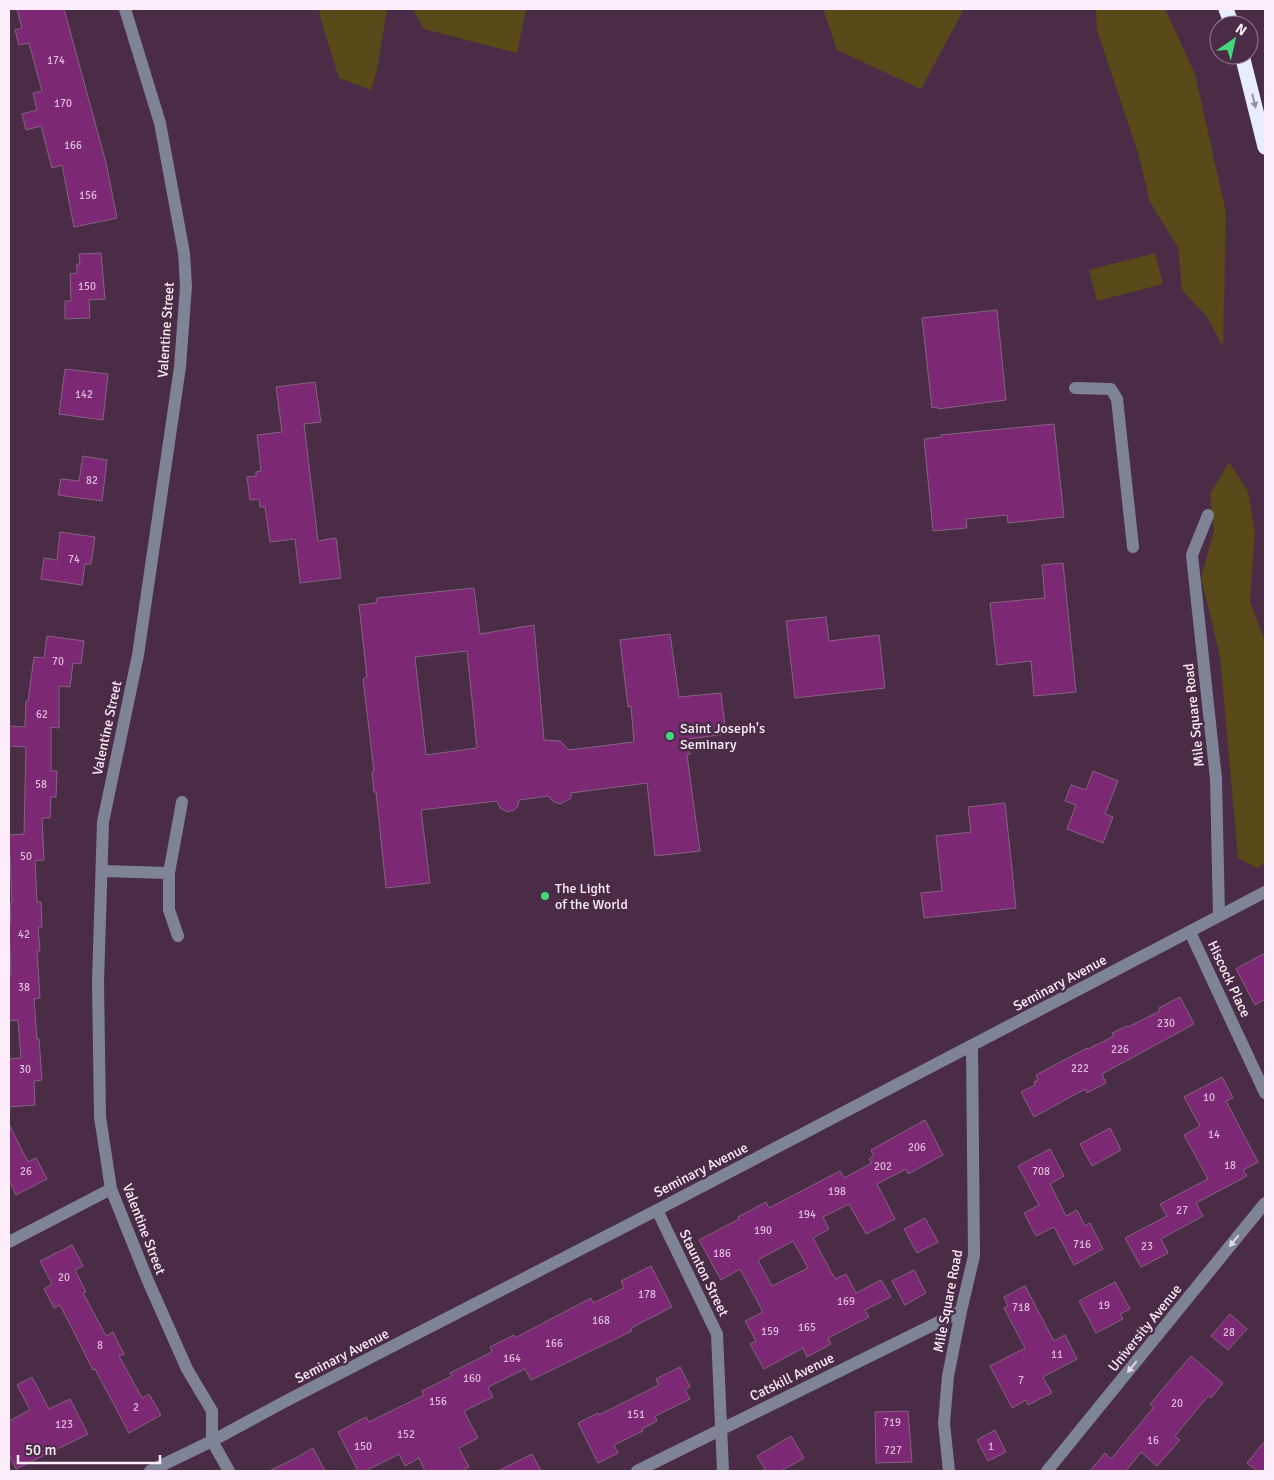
<svg xmlns="http://www.w3.org/2000/svg" width="1274" height="1480" font-family="Signika,sans-serif">
  <style>
    .green { fill: #584919 }
    .building { fill: #7d2875; stroke: #84637f; fill-rule: evenodd }
    .lines { fill: none; stroke-linecap: round; stroke-linejoin: round }
    .minor { stroke: #7e8495; stroke-width: 12 }
    .highway { stroke: #e7edfe; stroke-width: 15 }
    .oneway { fill: #988ca2 }
    .oneway2 { fill: #e4d8e6 }
    .poi-dot { fill: #43d77b; stroke: #4a2c46; stroke-width: 2 }
    .labels { text-anchor: middle; dominant-baseline: central; stroke-width: 5; stroke-linejoin: round; paint-order: stroke }
    .number-label { font-size: 11px; fill: #ddbcd9 }
    .street-label { font-size: 14px; fill: #fdedfa; stroke: #4a2c46 }
    .poi-label { font-size: 14px; fill: #fdedfa; stroke: #4a2c46; text-anchor: start }
  </style>
  <rect width="100%" height="100%" fill="#4a2c46"/>
  <!-- green -->
  <path class="green" d="M 319,9 L 387,9 L 377,70 L 371,90 L 339,78 L 321,20 Z
    M 415,9 L 526,9 L 517,53 L 424,29 L 414,12 Z
    M 823,9 L 964,9 L 921,89 L 837,50 Z
    M 1096,9 L 1165,9 L 1195,74 L 1226,213 L 1223,347 L 1207,317 L 1182,290 L 1178,247 L 1150,202 L 1138,153 L 1097,30 Z
    M 1155,253 L 1163,284 L 1097,301 L 1089,270 Z
    M 1229,462 L 1248,491 L 1255,532 L 1250,601 L 1265,642 L 1265,863 L 1257,868 L 1238,858 L 1220,656 L 1201,578 L 1214,530 L 1210,494 Z"/>
  <!-- building -->
  <path class="building" d="M 17,9 L 64,9 L 106,163 L 117,218 L 74,227 L 62,165 L 52,168 L 41,126 L 26,130 L 22,114 L 37,110 L 33,93 L 42,91 L 29,43 L 19,45 L 15,30 L 22,28 Z
    M 101,253 L 105,299 L 89,300 L 90,318 L 65,319 L 65,301 L 71,301 L 70,274 L 77,273 L 77,264 L 80,264 L 79,254 Z
    M 997,310 L 1006,400 L 938,409 L 938,407 L 932,408 L 922,318 Z
    M 65,369 L 108,374 L 103,420 L 59,414 Z
    M 315,382 L 321,422 L 304,424 L 318,541 L 336,538 L 341,578 L 300,583 L 295,539 L 270,542 L 265,507 L 260,507 L 259,499 L 250,500 L 247,477 L 256,476 L 256,472 L 261,471 L 257,435 L 282,432 L 276,387 Z
    M 1054,424 L 1064,517 L 1008,523 L 1007,515 L 966,519 L 967,528 L 933,531 L 924,439 L 941,437 L 941,435 Z
    M 83,456 L 107,460 L 102,501 L 58,495 L 61,479 L 79,481 Z
    M 60,532 L 95,537 L 91,564 L 85,564 L 82,585 L 41,579 L 44,558 L 57,560 Z
    M 1063,563 L 1076,692 L 1034,696 L 1031,661 L 997,665 L 990,603 L 1045,598 L 1042,565 Z
    M 474,588 L 480,634 L 534,625 L 544,740 L 560,741 L 569,750 L 634,742 L 631,706 L 628,707 L 620,640 L 670,634 L 679,697 L 721,693 L 726,734 L 688,739 L 690,754 L 687,755 L 700,851 L 655,856 L 647,783 L 571,793 L 571,798 L 560,804 L 554,802 L 548,796 L 519,800 L 518,806 L 514,810 L 507,812 L 500,808 L 497,801 L 421,810 L 430,883 L 386,888 L 376,792 L 374,792 L 372,772 L 374,771 L 363,679 L 367,677 L 359,605 L 376,603 L 377,598 ZM 467,651 L 477,748 L 426,755 L 415,657 Z
    M 826,617 L 829,641 L 879,635 L 885,688 L 795,698 L 786,621 Z
    M 47,636 L 84,641 L 81,664 L 73,663 L 70,687 L 59,686 L 59,728 L 51,727 L 51,771 L 57,771 L 56,797 L 51,797 L 50,818 L 42,818 L 44,860 L 35,861 L 37,902 L 41,902 L 42,927 L 38,927 L 40,951 L 37,951 L 40,998 L 34,999 L 37,1039 L 39,1039 L 42,1080 L 34,1081 L 35,1105 L 9,1107 L 9,1059 L 21,1058 L 18,1020 L 9,1021 L 9,975 L 11,975 L 9,923 L 11,923 L 10,903 L 12,903 L 9,835 L 24,834 L 26,747 L 9,746 L 9,726 L 25,727 L 26,701 L 28,701 L 34,657 L 44,658 Z
    M 1093,771 L 1118,781 L 1105,814 L 1113,817 L 1103,843 L 1067,829 L 1076,805 L 1065,801 L 1071,785 L 1086,790 Z
    M 1005,803 L 1016,908 L 924,918 L 921,893 L 942,891 L 936,836 L 971,832 L 968,807 Z
    M 1265,953 L 1265,999 L 1255,1005 L 1236,969 Z
    M 1180,997 L 1194,1024 L 1102,1074 L 1106,1083 L 1087,1093 L 1085,1089 L 1034,1117 L 1021,1092 L 1035,1085 L 1034,1082 L 1038,1080 L 1036,1075 L 1087,1048 L 1088,1049 L 1114,1036 L 1112,1033 L 1127,1026 L 1128,1027 L 1160,1011 L 1159,1008 Z
    M 1222,1077 L 1233,1098 L 1226,1101 L 1258,1162 L 1243,1170 L 1247,1176 L 1196,1203 L 1203,1216 L 1161,1239 L 1168,1253 L 1141,1267 L 1125,1238 L 1167,1216 L 1160,1204 L 1208,1179 L 1184,1135 L 1200,1126 L 1184,1097 Z
    M 925,1120 L 943,1155 L 908,1174 L 906,1169 L 877,1184 L 895,1219 L 866,1234 L 849,1204 L 823,1217 L 829,1229 L 813,1238 L 835,1279 L 846,1274 L 856,1293 L 881,1280 L 891,1297 L 865,1310 L 869,1317 L 828,1338 L 831,1344 L 807,1357 L 803,1348 L 764,1369 L 750,1344 L 756,1341 L 745,1321 L 763,1312 L 740,1269 L 721,1280 L 699,1240 L 739,1219 L 738,1217 L 766,1202 L 769,1208 L 840,1171 L 844,1178 L 872,1163 L 869,1159 L 874,1156 L 871,1150 ZM 793,1241 L 808,1268 L 772,1286 L 758,1260 Z
    M 9,1124 L 28,1162 L 36,1158 L 47,1179 L 16,1195 L 9,1180 Z
    M 1110,1128 L 1121,1150 L 1092,1166 L 1080,1144 Z
    M 1050,1149 L 1064,1176 L 1050,1184 L 1066,1216 L 1077,1210 L 1085,1226 L 1090,1223 L 1103,1249 L 1074,1265 L 1054,1227 L 1036,1236 L 1024,1213 L 1039,1205 L 1018,1166 Z
    M 925,1218 L 938,1242 L 917,1253 L 904,1229 Z
    M 72,1245 L 83,1266 L 75,1270 L 86,1292 L 83,1293 L 106,1336 L 113,1332 L 124,1354 L 119,1356 L 142,1398 L 149,1394 L 161,1415 L 129,1433 L 95,1369 L 93,1370 L 60,1305 L 54,1308 L 44,1289 L 52,1284 L 40,1261 Z
    M 651,1266 L 672,1307 L 631,1328 L 632,1331 L 531,1380 L 525,1369 L 488,1387 L 493,1397 L 464,1411 L 478,1438 L 459,1448 L 469,1467 L 461,1471 L 425,1471 L 419,1458 L 405,1466 L 399,1454 L 365,1471 L 358,1471 L 338,1432 L 366,1417 L 369,1422 L 424,1395 L 422,1391 L 452,1376 L 450,1373 L 492,1352 L 490,1347 L 514,1335 L 515,1338 L 591,1298 L 593,1303 L 624,1288 L 621,1281 Z
    M 914,1270 L 926,1293 L 905,1305 L 892,1281 Z
    M 1115,1282 L 1130,1309 L 1120,1314 L 1123,1319 L 1096,1333 L 1079,1301 Z
    M 1025,1286 L 1054,1341 L 1065,1335 L 1077,1359 L 1043,1377 L 1052,1393 L 1028,1405 L 1026,1400 L 1012,1408 L 990,1366 L 1025,1348 L 1004,1308 L 1008,1306 L 1004,1297 Z
    M 1230,1314 L 1247,1329 L 1228,1350 L 1211,1336 Z
    M 1191,1356 L 1223,1383 L 1211,1398 L 1208,1396 L 1175,1436 L 1180,1440 L 1157,1466 L 1141,1452 L 1126,1471 L 1090,1471 L 1105,1453 L 1111,1459 L 1154,1407 L 1150,1404 Z
    M 680,1367 L 690,1387 L 685,1390 L 690,1399 L 655,1416 L 657,1421 L 642,1429 L 643,1431 L 614,1445 L 618,1453 L 598,1463 L 578,1423 L 598,1413 L 599,1415 L 659,1385 L 656,1379 Z
    M 32,1377 L 49,1409 L 70,1399 L 88,1434 L 16,1469 L 9,1455 L 9,1421 L 30,1410 L 17,1385 Z
    M 908,1411 L 912,1462 L 876,1463 L 875,1412 Z
    M 995,1430 L 1006,1452 L 988,1461 L 977,1440 Z
    M 791,1436 L 804,1458 L 781,1471 L 766,1471 L 757,1456 Z
    M 1265,1441 L 1265,1471 L 1257,1471 L 1247,1463 Z
    M 313,1448 L 325,1471 L 269,1471 L 296,1458 Z
    M 532,1454 L 541,1471 L 498,1471 Z"/>
  <g class="lines">
    <!-- minor -->
    <path class="minor" d="M 125,9 L 160,123 L 184,253 L 186,286 L 180,367 L 138,655 L 103,822 L 98,982 L 100,1117 L 111,1189 L 148,1281 L 187,1369 L 212,1411 L 212,1441 L 229,1471
      M 1075,388 L 1111,389 L 1117,399 L 1133,547
      M 1208,515 L 1192,555 L 1216,779 L 1219,916
      M 102,871 L 169,873 L 182,802
      M 169,873 L 169,910 L 178,936
      M 1190,932 L 1265,1093
      M 657,1210 L 717,1334 L 723,1471
      M 9,1242 L 111,1189
      M 150,1471 L 212,1441 L 284,1402 L 657,1210 L 1265,892
      M 637,1471 L 961,1311
      M 949,1471 L 944,1423 L 948,1376 L 961,1311 L 974,1256 L 972,1046
      M 1047,1471 L 1265,1203"/>
    <!-- highway -->
    <path class="highway" d="M 1226,9 L 1232,25
      M 1242,55 L 1265,147"/>
  </g>
  <!-- one-way arrows -->
  <defs><path id="oneway-solid" d="M-6-.8H1V-3.2L6.5 0L1 3.2V.8H-6Z" transform="scale(1.25)"/></defs>
  <use class="oneway" href="#oneway-solid" transform="translate(1254 101) rotate(76)"/>
  <g class="oneway2">
    <use href="#oneway-solid" transform="translate(1234 1241) rotate(129)"/>
    <use href="#oneway-solid" transform="translate(1132 1367) rotate(129)"/>
  </g>
  <!-- markers -->
  <g class="poi-dot">
    <circle cx="670" cy="736" r="5"/>
    <circle cx="545" cy="896" r="5"/>
  </g>
  <g class="labels">
    <!-- number labels -->
    <g class="number-label">
      <text x="56" y="60">174</text>
      <text x="63" y="103">170</text>
      <text x="73" y="145">166</text>
      <text x="88" y="195">156</text>
      <text x="87" y="286">150</text>
      <text x="84" y="394">142</text>
      <text x="92" y="480">82</text>
      <text x="74" y="559">74</text>
      <text x="58" y="661">70</text>
      <text x="42" y="714">62</text>
      <text x="41" y="784">58</text>
      <text x="26" y="856">50</text>
      <text x="24" y="934">42</text>
      <text x="24" y="987">38</text>
      <text x="1166" y="1023">230</text>
      <text x="1120" y="1049">226</text>
      <text x="1080" y="1068">222</text>
      <text x="25" y="1069">30</text>
      <text x="1209" y="1097">10</text>
      <text x="1214" y="1134">14</text>
      <text x="917" y="1147">206</text>
      <text x="1230" y="1165">18</text>
      <text x="883" y="1166">202</text>
      <text x="26" y="1171">26</text>
      <text x="1041" y="1171">708</text>
      <text x="837" y="1191">198</text>
      <text x="1182" y="1210">27</text>
      <text x="807" y="1214">194</text>
      <text x="763" y="1230">190</text>
      <text x="1082" y="1244">716</text>
      <text x="1147" y="1246">23</text>
      <text x="722" y="1253">186</text>
      <text x="64" y="1277">20</text>
      <text x="647" y="1294">178</text>
      <text x="846" y="1301">169</text>
      <text x="1104" y="1305">19</text>
      <text x="1021" y="1307">718</text>
      <text x="601" y="1320">168</text>
      <text x="807" y="1327">165</text>
      <text x="770" y="1331">159</text>
      <text x="1229" y="1332">28</text>
      <text x="554" y="1343">166</text>
      <text x="100" y="1345">8</text>
      <text x="1057" y="1354">11</text>
      <text x="512" y="1358">164</text>
      <text x="472" y="1378">160</text>
      <text x="1021" y="1380">7</text>
      <text x="438" y="1401">156</text>
      <text x="1177" y="1403">20</text>
      <text x="136" y="1407">2</text>
      <text x="636" y="1414">151</text>
      <text x="892" y="1422">719</text>
      <text x="64" y="1424">123</text>
      <text x="406" y="1434">152</text>
      <text x="1153" y="1440">16</text>
      <text x="363" y="1446">150</text>
      <text x="991" y="1446">1</text>
      <text x="893" y="1450">727</text>
    </g>
    <!-- street labels -->
    <g class="street-label">
      <text transform="translate(166 330) rotate(-86)">Valentine Street</text>
      <text transform="translate(1194 715) rotate(-96)">Mile Square Road</text>
      <text transform="translate(107 728) rotate(-78)">Valentine Street</text>
      <text transform="translate(1229 979) rotate(65)">Hiscock Place</text>
      <text transform="translate(1060 983) rotate(-28)">Seminary Avenue</text>
      <text transform="translate(701 1170) rotate(-27)">Seminary Avenue</text>
      <text transform="translate(144 1229) rotate(69)">Valentine Street</text>
      <text transform="translate(704 1273) rotate(64)">Staunton Street</text>
      <text transform="translate(948 1301) rotate(-79)">Mile Square Road</text>
      <text transform="translate(1145 1328) rotate(-51)">University Avenue</text>
      <text transform="translate(342 1356) rotate(-27)">Seminary Avenue</text>
      <text transform="translate(792 1377) rotate(-26)">Catskill Avenue</text>
    </g>
    <!-- poi labels -->
    <g class="poi-label">
      <text x="680" y="728">Saint Joseph's<tspan x="680" dy="16">Seminary</tspan></text>
      <text x="555" y="888">The Light<tspan x="555" dy="16">of the World</tspan></text>
    </g>
  </g>
  <!-- border -->
  <rect width="1274" height="1480" fill="none" stroke="#fdedfa" stroke-width="20"/>
  <!-- north arrow -->
  <g transform="translate(1234 40) rotate(34)"><circle r="24" fill="#4a2c46" stroke="#92798e"/>
  <path d="M0-4L9 19L0 12L-9 19Z" fill="#43d77b"/>
  <text y="-8" font-size="14" font-weight="bold" text-anchor="middle" fill="#fdedfa">N</text>
  </g>
  <!-- scale -->
  <path d="M18 1455v8h142v-8" fill="none" stroke="#fdedfa" stroke-width="2.5"/>
  <text x="25" y="1455" font-size="15" fill="#fdedfa" stroke="#4a2c46" stroke-width="4" paint-order="stroke">50 m</text>
</svg>
